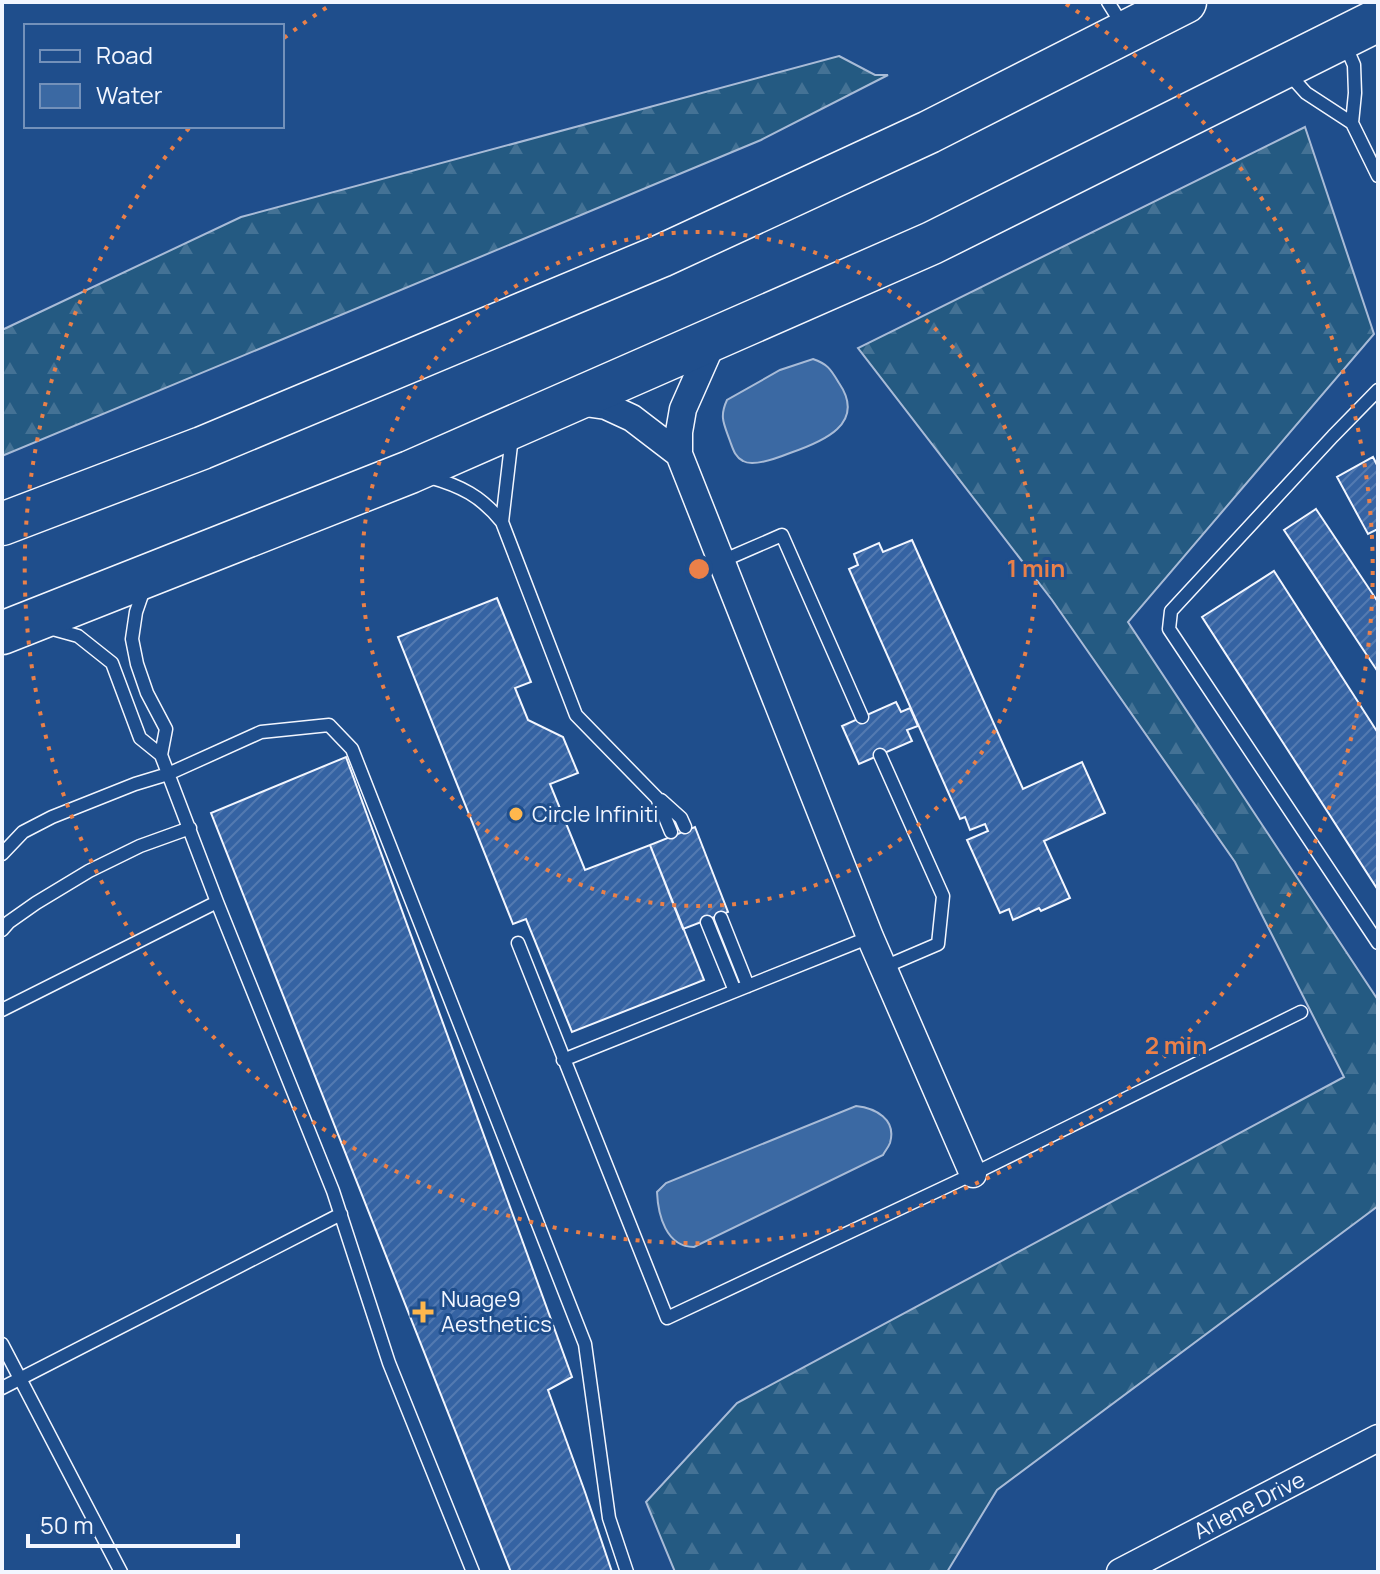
<svg xmlns="http://www.w3.org/2000/svg" width="1380" height="1574" font-family="Manrope,sans-serif">
  <style>
    .forest { fill: url(#forest-firs); stroke: #a8bbd7; stroke-width: 2 }
    .water { fill: #3b69a3; stroke: #a8bbd7; stroke-width: 2 }
    .building { fill: url(#building-hatch); stroke: #f2f6ff; stroke-width: 2 }
    .lines { fill: none; stroke-linecap: round; stroke-linejoin: round }
    .service-casing { stroke: #f2f6ff; stroke-width: 15 }
    .minor-casing { stroke: #f2f6ff; stroke-width: 29 }
    .trunk-casing { stroke: #f2f6ff; stroke-width: 45 }
    .service { stroke: #1f4e8c; stroke-width: 12 }
    .minor { stroke: #1f4e8c; stroke-width: 26 }
    .trunk { stroke: #1f4e8c; stroke-width: 42 }
    .ring { fill: none; stroke: #ea8049; stroke-width: 4; stroke-dasharray: 4 8 }
    .poi-dot { fill: #ffb74d; stroke: #1f4e8c; stroke-width: 3 }
    .labels { text-anchor: middle; dominant-baseline: central; stroke-width: 6; stroke-linejoin: round; paint-order: stroke }
    .poi-label { font-size: 22px; fill: #f2f6ff; stroke: #1f4e8c; text-anchor: start }
    .street-label { font-size: 22px; fill: #f2f6ff; stroke: #1f4e8c }
    .centre { fill: #ea8049; stroke: #1f4e8c; stroke-width: 4 }
    .ring-label { font-size: 24px; text-anchor: middle; font-weight: bold; fill: #ea8049; stroke: #1f4e8c; stroke-width: 6; stroke-linejoin: round; paint-order: stroke }
  </style>
  <defs>
    <pattern id="forest-firs" width="22" height="20" patternUnits="userSpaceOnUse" patternTransform="scale(2)"><rect width="22" height="20" fill="#245a82"/><path d="M5 1l3.5 6h-7zM16 11l3.5 6h-7z" fill="#447295"/></pattern>
    <pattern id="building-hatch" width="6" height="6" patternUnits="userSpaceOnUse" patternTransform="scale(2)"><rect width="6" height="6" fill="#3563a3"/><path d="M-1 1l2-2M0 6l6-6M5 7l2-2" fill="none" stroke="#537ab1"/></pattern>
  </defs>
  <rect width="100%" height="100%" fill="#1f4e8c"/>
  <!-- forest -->
  <path class="forest" d="M 839,56 L 875,75 L 888,75 L 761,140 L 2,456 L 2,330 L 241,217 Z
    M 1305,127 L 1374,334 L 1128,622 L 1378,1000 L 1378,1206 L 997,1490 L 947,1572 L 675,1572 L 646,1502 L 737,1403 L 1344,1077 L 1235,862 L 1052,600 L 858,348 Z"/>
  <!-- water -->
  <path class="water" d="M 813,359 C 828,364 831,370 839,383 C 867,424 822,442 790,453 C 780,457 753,467 743,461 C 735,457 733,449 730,441 C 724,424 719,417 727,400 L 780,370 Z
    M 856,1106 C 875,1108 897,1119 890,1143 C 888,1148 885,1151 883,1155 L 694,1247 C 666,1247 658,1215 657,1192 L 666,1183 Z"/>
  <!-- building -->
  <path class="building" d="M 1373,457 L 1378,467 L 1378,529 L 1368,534 L 1337,477 Z
    M 1316,509 L 1378,602 L 1378,672 L 1284,530 Z
    M 912,540 L 1023,789 L 1082,762 L 1105,813 L 1044,841 L 1070,898 L 1041,911 L 1039,908 L 1013,920 L 1009,909 L 1000,913 L 967,840 L 988,831 L 985,824 L 970,830 L 965,817 L 960,819 L 849,569 L 858,565 L 854,554 L 879,543 L 883,552 Z
    M 1274,571 L 1378,733 L 1378,890 L 1202,617 Z
    M 497,598 L 531,682 L 515,688 L 528,720 L 563,737 L 578,773 L 550,784 L 585,870 L 650,845 L 704,980 L 572,1032 L 526,919 L 513,924 L 398,637 Z
    M 896,702 L 901,712 L 910,708 L 918,726 L 907,730 L 912,741 L 859,764 L 842,726 Z
    M 346,757 L 572,1377 L 548,1390 L 585,1492 L 612,1572 L 511,1572 L 211,813 Z
    M 695,827 L 728,912 L 683,929 L 650,845 Z"/>
  <g class="lines">
    <defs>
      <path id="service" d="M 1108,2 L 1123,26
        M 1288,73 L 1306,93 L 1352,123 L 1355,93 L 1354,65 L 1344,42
        M 1352,123 L 1378,176
        M 1378,390 L 1333,436 L 1171,611 L 1169,629 L 1378,943
        M 429,477 C 461,486 481,496 502,522 L 576,715 L 657,798 L 671,832
        M 502,522 L 511,445 L 516,436
        M 722,561 L 782,535 L 862,717
        M 145,586 L 136,612 L 132,639 L 137,664 L 147,693 L 166,729 L 161,755 L 217,902 L 333,1191 L 389,1363 L 473,1572
        M 49,628 L 78,636 L 112,663 L 140,738 L 161,755
        M 880,755 L 943,896 L 938,944 L 882,968
        M 661,800 L 681,818 L 685,827
        M 2,854 L 23,832 L 52,817 L 135,784 L 168,774 L 261,732 L 329,725 L 352,749 L 585,1344 L 609,1518 L 627,1572
        M 721,918 L 748,986
        M 707,922 L 735,991
        M 2,930 L 9,922 L 36,903 L 89,871 L 140,846 L 190,828
        M 518,943 L 667,1318 L 973,1174 L 1301,1012
        M 2,1010 L 217,902
        M 563,1060 L 870,937
        M 2,1344 L 121,1572
        M 2,1388 L 341,1214"/>
      <path id="minor" d="M 714,339 L 683,409 L 679,432 L 679,454 L 870,937 L 973,1174
        M 578,402 L 606,406 L 632,418 L 679,454
        M 1120,1572 L 1378,1438"/>
      <path id="trunk" d="M 2,524 L 202,448 L 661,256 L 929,132 L 1185,2
        M 2,633 L 410,472 L 932,243 L 1378,20"/>
    </defs>
    <!-- service casing -->
    <use href="#service" class="service-casing"/>
    <!-- minor casing -->
    <use href="#minor" class="minor-casing"/>
    <!-- trunk casing -->
    <use href="#trunk" class="trunk-casing"/>
    <!-- service -->
    <use href="#service" class="service"/>
    <!-- minor -->
    <use href="#minor" class="minor"/>
    <!-- trunk -->
    <use href="#trunk" class="trunk"/>
  </g>
  <!-- distance rings -->
  <g class="ring">
    <circle cx="699" cy="569" r="337"/>
    <path d="M284 38A674 674 0 0 1 332 4M1066 4A674 674 0 1 1 190 127"/>
  </g>
  <!-- markers -->
  <g class="poi-dot">
    <circle cx="516" cy="814" r="8"/>
    <path d="M419 1300h8v8h8v8h-8v8h-8v-8h-8v-8h8z"/>
  </g>
  <g class="labels">
    <!-- poi labels -->
    <g class="poi-label">
      <text x="532" y="814">Circle Infiniti</text>
      <text x="441" y="1299">Nuage9<tspan x="441" dy="25">Aesthetics</tspan></text>
    </g>
    <!-- street labels -->
    <g class="street-label">
      <text transform="translate(1249 1505) rotate(-27)">Arlene Drive</text>
    </g>
  </g>
  <circle cx="699" cy="569" r="12" class="centre"/>
  <g class="ring-label">
    <text x="1036" y="577">1 min</text>
    <text x="1176" y="1054">2 min</text>
  </g>
  <!-- border -->
  <rect width="1380" height="1574" fill="none" stroke="#f2f6ff" stroke-width="8"/>
  <!-- legend -->
  <rect x="24" y="24" width="260" height="104" fill="#1f4e8c" stroke="#7391ba" stroke-width="2"/>
  <rect x="40" y="50" width="40" height="12" fill="#1f4e8c" stroke="#7391ba" stroke-width="2"/>
  <text x="96" y="64" font-size="24" fill="#f2f6ff">Road</text>
  <rect x="40" y="84" width="40" height="24" fill="#3b69a3" stroke="#7391ba" stroke-width="2"/>
  <text x="96" y="104" font-size="24" fill="#f2f6ff">Water</text>
  <!-- scale -->
  <path d="M28 1534v12h210v-12" fill="none" stroke="#f2f6ff" stroke-width="4"/>
  <text x="40" y="1534" font-size="24" fill="#f2f6ff" stroke="#1f4e8c" stroke-width="6" paint-order="stroke">50 m</text>
</svg>
